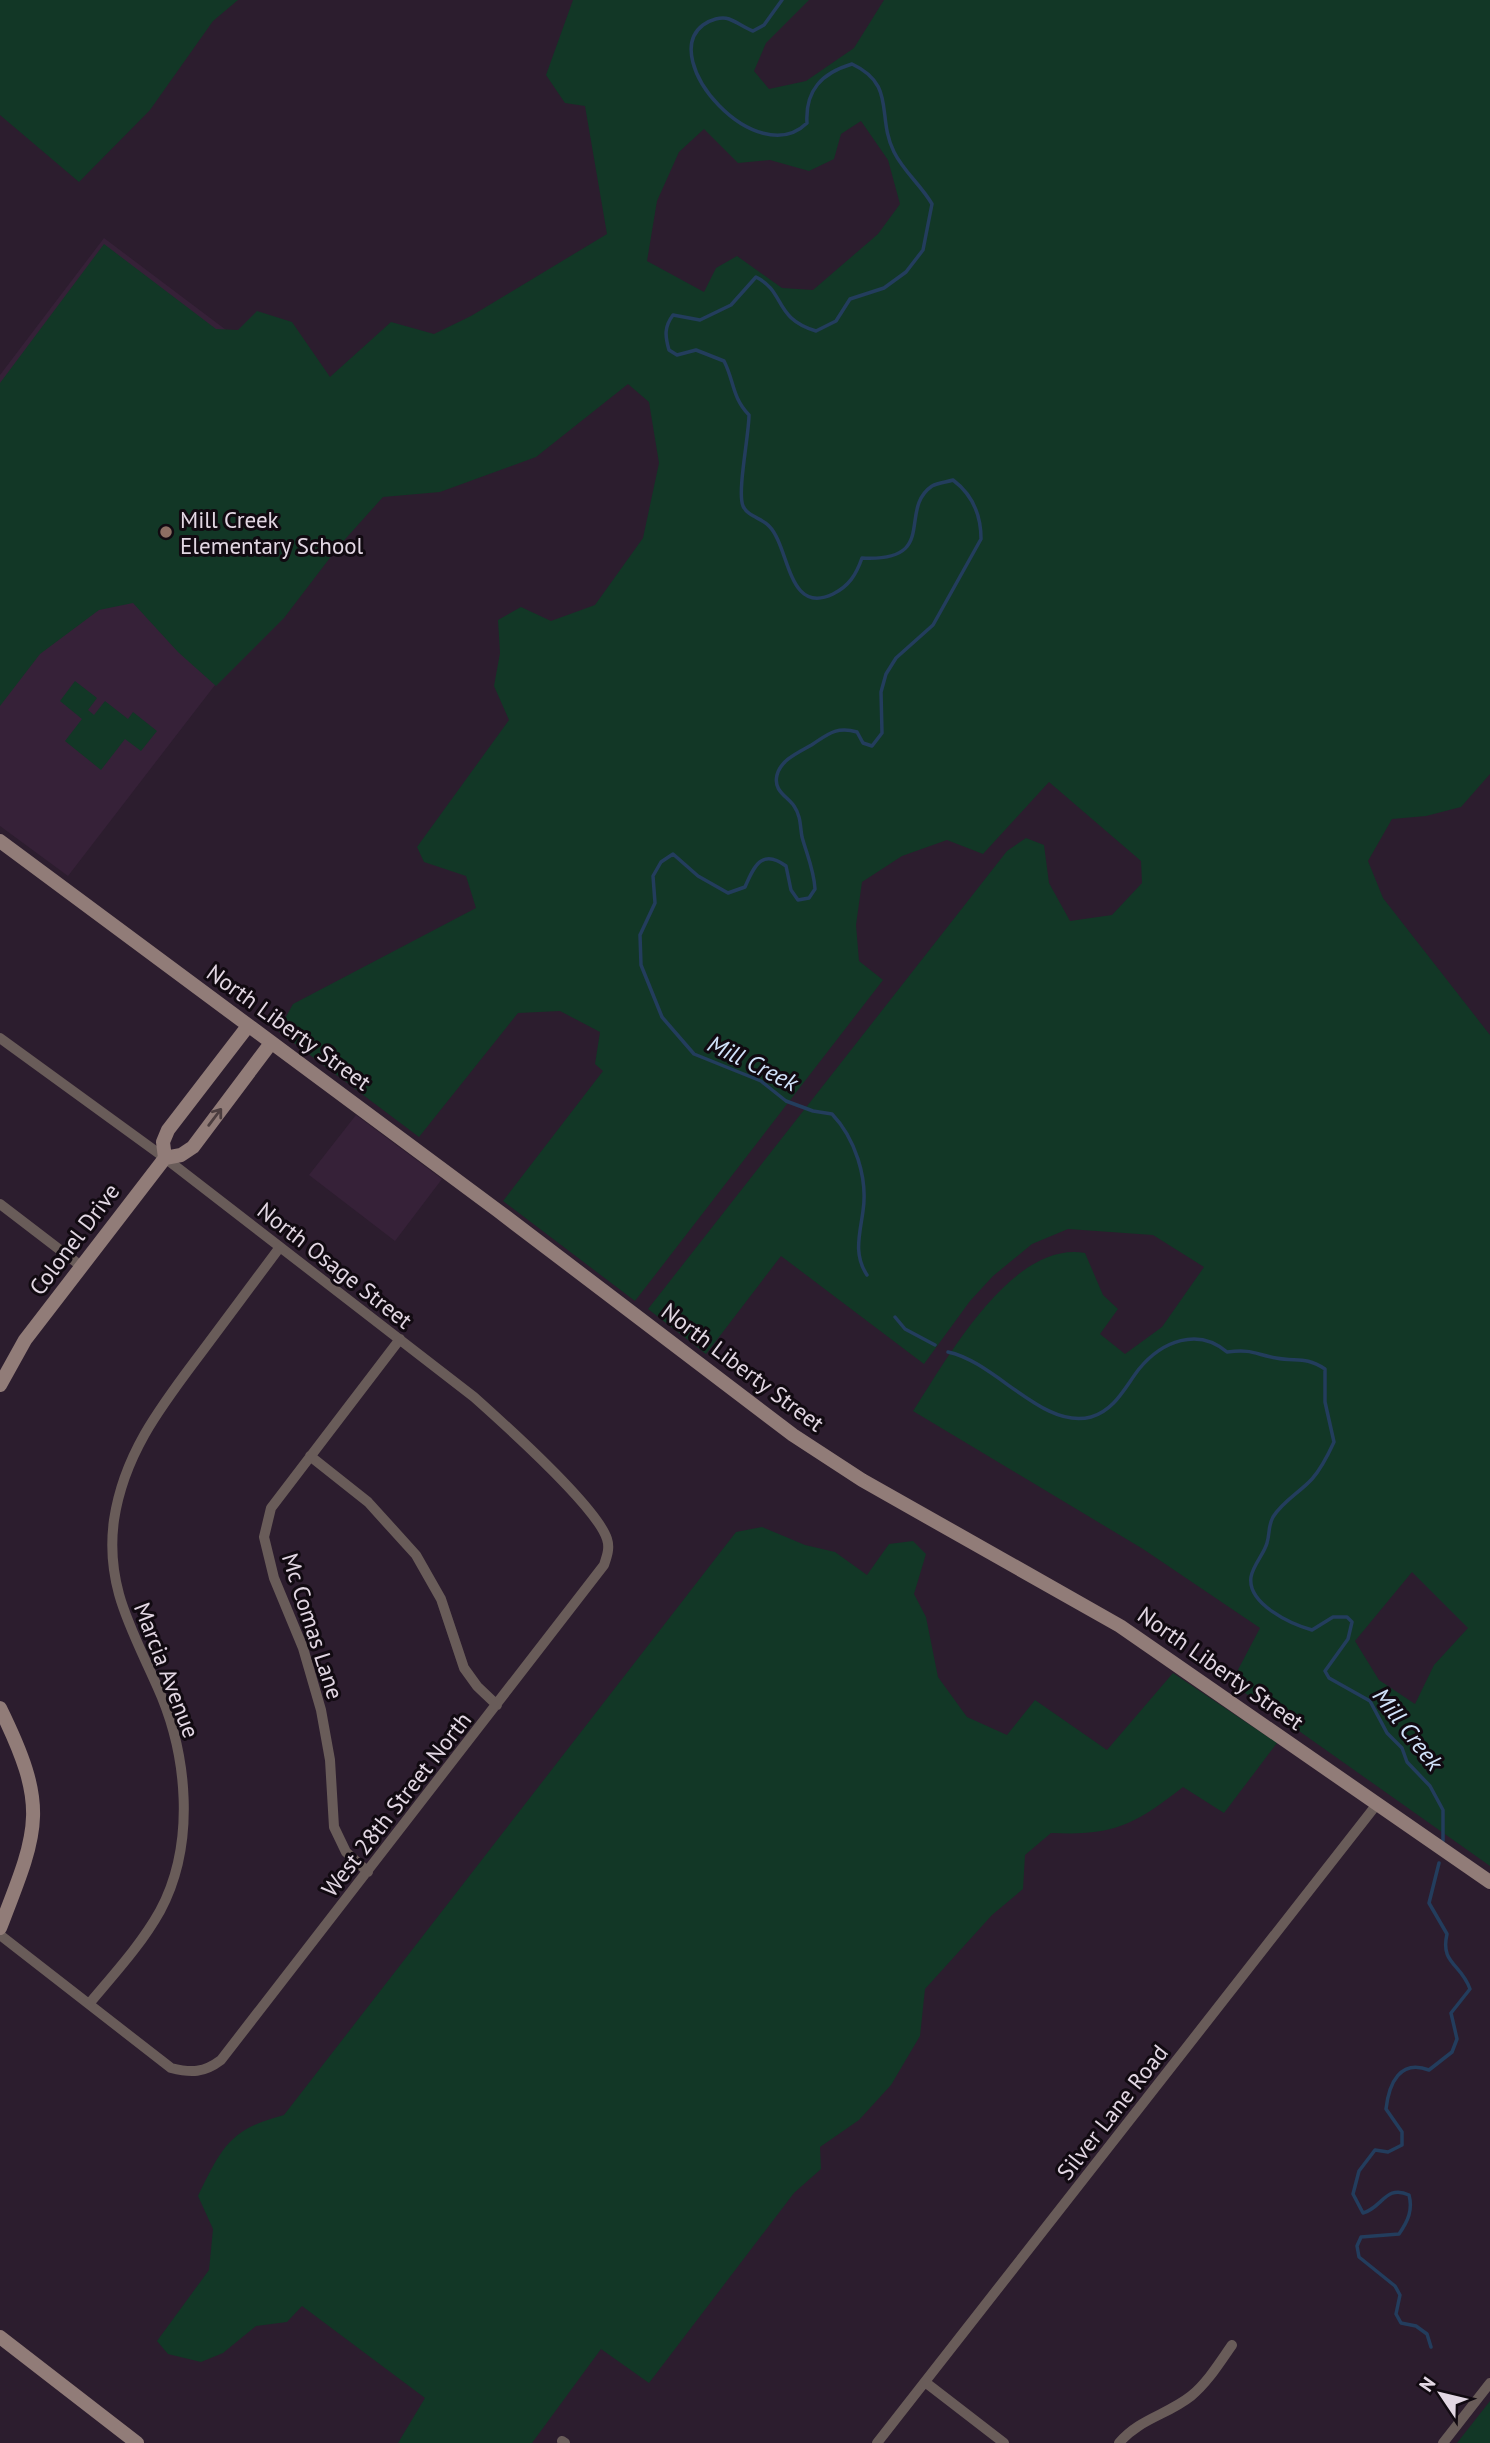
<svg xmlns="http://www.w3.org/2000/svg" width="1490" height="2443" font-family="'PT Sans',sans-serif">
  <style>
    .built { fill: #362138 }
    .green { fill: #123726; fill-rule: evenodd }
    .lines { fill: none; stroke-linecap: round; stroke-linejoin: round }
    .stream { stroke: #233d5d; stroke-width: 3.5 }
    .street { stroke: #695c59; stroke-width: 10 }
    .secondary { stroke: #917c78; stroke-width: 14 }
    .oneway { stroke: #4b3d3f }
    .education-dot { fill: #8d6e63; stroke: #110a11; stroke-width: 2.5 }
    .labels { text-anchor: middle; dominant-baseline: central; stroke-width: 6; stroke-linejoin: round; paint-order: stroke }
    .poi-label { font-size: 23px; fill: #e2d7e3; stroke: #110a11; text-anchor: start }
    .street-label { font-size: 23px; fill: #e2d7e3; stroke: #110a11 }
    .water-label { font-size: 24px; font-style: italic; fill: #d1e3fb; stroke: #110a11 }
  </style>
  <rect width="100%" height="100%" fill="#2c1d2e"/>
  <!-- built -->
  <path class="built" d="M 104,238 L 392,455 L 68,876 L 0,826 L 0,375 Z
    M 356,1115 L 442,1179 L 395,1241 L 309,1175 Z"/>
  <!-- green -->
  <path class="green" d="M 0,0 L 238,0 L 213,21 L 150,110 L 79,182 L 0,115 Z
    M 573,0 L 809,0 L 766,43 L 754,71 L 769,89 L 806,81 L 854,48 L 884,0 L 1490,0 L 1490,774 L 1461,807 L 1426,816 L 1392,819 L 1368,861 L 1383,898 L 1490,1035 L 1490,1866 L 1231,1683 L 1260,1628 L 1143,1549 L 913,1411 C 947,1359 1012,1240 1085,1253 L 1103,1295 L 1118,1309 L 1100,1334 L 1125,1354 L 1162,1327 L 1204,1267 L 1153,1235 L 1068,1229 L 1032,1244 L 993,1276 L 970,1301 L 924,1364 L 781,1256 L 706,1354 L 648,1309 L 1007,851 L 1026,838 L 1044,845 L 1049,883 L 1070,921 L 1112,915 L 1142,883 L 1141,861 L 1049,782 L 983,854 L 947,840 L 902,856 L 862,882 L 856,925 L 859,961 L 883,980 L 635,1301 L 503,1201 L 603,1071 L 595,1064 L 600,1032 L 560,1011 L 518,1013 L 419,1137 L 278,1031 L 293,1004 L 476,908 L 466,876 L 424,862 L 417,847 L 509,720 L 494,686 L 500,653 L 498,620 L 521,607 L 551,621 L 595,605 L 643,538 L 659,463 L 649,402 L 628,384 L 536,457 L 440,492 L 383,497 L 339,546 L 284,618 L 216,686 L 178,652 L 133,603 L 99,610 L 40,654 L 0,706 L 0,383 L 104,244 L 216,329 L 238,330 L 257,311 L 292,322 L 330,377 L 391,322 L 434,334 L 471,316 L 607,234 L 585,106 L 565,103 L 546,75 ZM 861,121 L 888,160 L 900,204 L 878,234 L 813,290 L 782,288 L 737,256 L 716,268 L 704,292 L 647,261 L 657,201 L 679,152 L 704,129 L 738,163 L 770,160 L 809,171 L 834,159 L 841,134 ZM 1412,1572 L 1468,1628 L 1434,1665 L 1415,1704 L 1379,1680 L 1355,1641 Z
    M 75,681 L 97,698 L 88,710 L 94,715 L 105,701 L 128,719 L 133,712 L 157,731 L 141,751 L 125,739 L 101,770 L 65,741 L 82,719 L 60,701 Z
    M 762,1527 L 805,1545 L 835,1552 L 867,1575 L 889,1544 L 913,1541 L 926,1554 L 914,1594 L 926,1617 L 938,1677 L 967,1717 L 1007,1735 L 1035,1700 L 1107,1750 L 1173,1673 L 1277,1743 L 1224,1813 L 1183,1787 C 1134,1825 1114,1836 1051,1833 L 1025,1855 L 1023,1889 L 992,1915 L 925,1989 L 920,2036 L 891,2085 L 859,2120 L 820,2147 L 821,2169 L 794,2193 L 649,2383 L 601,2349 L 532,2443 L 398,2443 L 425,2398 L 302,2306 L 287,2322 L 256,2326 L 223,2353 L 201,2362 L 168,2354 L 157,2341 L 209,2270 L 213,2229 L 198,2196 C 222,2147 230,2129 284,2115 L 736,1532 Z
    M 1490,2401 L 1490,2443 L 1457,2443 Z"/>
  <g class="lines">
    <!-- stream -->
    <path class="stream" d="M 782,0 L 764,25 L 753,31 C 745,28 737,22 729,19 C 721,16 710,20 703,25 C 657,60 757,172 807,123 C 805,90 822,73 852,64 C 897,85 876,116 894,152 C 904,172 921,185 932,204 L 923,250 L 906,272 L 884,288 L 850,299 L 836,321 L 816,331 C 773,318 786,292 756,277 L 731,305 L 700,320 L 673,315 C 664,327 665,336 669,350 L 677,355 L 696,350 L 724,361 C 734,380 732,398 749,415 C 749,435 737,492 743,506 C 748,517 762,518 769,526 C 790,547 787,616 833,594 C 849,586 856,575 862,558 C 940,562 897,510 932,486 C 938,483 947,482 953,480 C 973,495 981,515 981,539 L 933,625 L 896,658 L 886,674 L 881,692 L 882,733 L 872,746 L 863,743 L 857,732 C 837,726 828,734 813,744 C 800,752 781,759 777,775 C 773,791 787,796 794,806 C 801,816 800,826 802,837 C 807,855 814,870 815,889 L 809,898 L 798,900 L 791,890 L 786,866 C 762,848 754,866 745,887 L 728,893 L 698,876 L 673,854 L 661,862 L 653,876 L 655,903 L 640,935 L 641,965 L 662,1017 L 694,1054 L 761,1081 L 786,1101 L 813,1111 L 832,1114 C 855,1138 868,1178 863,1211 C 860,1234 853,1254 867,1275
      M 895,1317 L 905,1329 L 935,1345
      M 948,1352 C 996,1362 1043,1430 1091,1417 C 1115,1410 1125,1387 1139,1369 C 1162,1341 1198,1327 1227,1352 C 1253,1349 1254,1354 1276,1358 C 1297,1362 1305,1356 1325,1369 L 1325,1402 L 1334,1442 C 1328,1455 1321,1469 1312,1479 C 1299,1493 1283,1501 1273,1517 C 1268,1526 1270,1533 1267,1543 C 1264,1554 1253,1565 1251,1577 C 1247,1604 1291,1624 1312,1630 L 1333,1617 L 1347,1617 L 1352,1622 L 1348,1639 L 1325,1671 L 1329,1678 L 1370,1701 L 1387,1733 L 1402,1748 L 1407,1762 L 1430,1786 L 1443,1810 L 1443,1841
      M 1431,2347 L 1427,2334 L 1416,2326 L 1401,2323 L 1396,2314 L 1400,2295 L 1395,2286 L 1359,2257 L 1357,2246 L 1361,2237 L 1399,2234 C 1408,2221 1413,2210 1409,2195 C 1386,2184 1382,2208 1363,2213 L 1353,2194 L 1359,2171 L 1375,2150 L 1388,2152 L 1402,2145 L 1402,2132 L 1386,2109 C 1389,2083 1400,2059 1429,2070 L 1452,2052 L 1457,2039 L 1451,2013 L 1470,1989 C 1461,1963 1440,1964 1447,1934 L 1429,1903 L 1439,1863"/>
    <!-- street -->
    <path class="street" d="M 0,1038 L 165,1158 L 474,1397 C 502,1422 597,1507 607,1539 C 610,1548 607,1556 604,1565 L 221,2060 C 204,2073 191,2073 171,2068 L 0,1935
      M 0,1204 L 81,1266
      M 310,1456 L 368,1502 L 416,1555 L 441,1599 L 464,1668 L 477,1686 L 497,1705
      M 368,1872 L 346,1852 L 334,1827 L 330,1760 L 321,1710 L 303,1648 L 274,1578 L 264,1537 L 271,1508 L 400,1339
      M 89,2004 C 114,1974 141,1945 160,1911 C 196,1844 188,1754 157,1686 C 132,1629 105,1586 114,1520 C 124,1453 162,1405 201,1353 C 227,1318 254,1282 280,1247
      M 925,2382 L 1004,2443
      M 562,2441 L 565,2443
      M 877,2443 L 1377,1804
      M 1119,2443 C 1139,2419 1167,2415 1191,2396 C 1208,2382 1220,2362 1232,2345
      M 1443,2443 L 1490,2383"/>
    <!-- secondary -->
    <path class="secondary" d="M 0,841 L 497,1210 L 793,1435 L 862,1480 L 1120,1626 L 1490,1882
      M 165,1158 L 163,1142 L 168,1130 L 248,1026
      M 0,1385 L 25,1340 L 165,1158 L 181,1155 L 193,1147 L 271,1043
      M 0,1708 C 49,1808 39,1828 0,1928
      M 0,2337 L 137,2443"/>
  </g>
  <!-- one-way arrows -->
  <defs><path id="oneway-shaft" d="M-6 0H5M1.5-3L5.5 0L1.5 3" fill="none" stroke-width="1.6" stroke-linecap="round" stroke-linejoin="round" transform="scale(1.75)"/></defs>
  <use class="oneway" href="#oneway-shaft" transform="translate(215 1117) rotate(-53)"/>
  <!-- markers -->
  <circle class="education-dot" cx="166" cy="532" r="7"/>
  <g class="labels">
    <!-- poi labels -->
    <g class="poi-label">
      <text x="180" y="519">Mill Creek<tspan x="180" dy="26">Elementary School</tspan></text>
    </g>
    <!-- street labels -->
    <g class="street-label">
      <text transform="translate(289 1027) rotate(36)">North Liberty Street</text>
      <text transform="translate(74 1239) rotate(-53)">Colonel Drive</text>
      <text transform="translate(335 1265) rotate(38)">North Osage Street</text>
      <text transform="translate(743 1367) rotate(37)">North Liberty Street</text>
      <text transform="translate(313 1626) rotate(72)">Mc Comas Lane</text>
      <text transform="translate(1221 1668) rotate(35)">North Liberty Street</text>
      <text transform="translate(167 1670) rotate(69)">Marcia Avenue</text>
      <text transform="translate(396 1804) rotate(-52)">West 28th Street North</text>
      <text transform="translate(1112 2112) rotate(-52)">Silver Lane Road</text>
    </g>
    <!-- water labels -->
    <g class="water-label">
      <text transform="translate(753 1063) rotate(26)">Mill Creek</text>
      <text transform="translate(1408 1729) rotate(52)">Mill Creek</text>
    </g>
  </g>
  <!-- north arrow -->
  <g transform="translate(1441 2394) rotate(305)" stroke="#110a11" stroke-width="5" paint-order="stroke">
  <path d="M0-5L12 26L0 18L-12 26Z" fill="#e2d7e3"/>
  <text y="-10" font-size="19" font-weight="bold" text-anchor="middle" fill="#e2d7e3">N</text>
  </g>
</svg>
